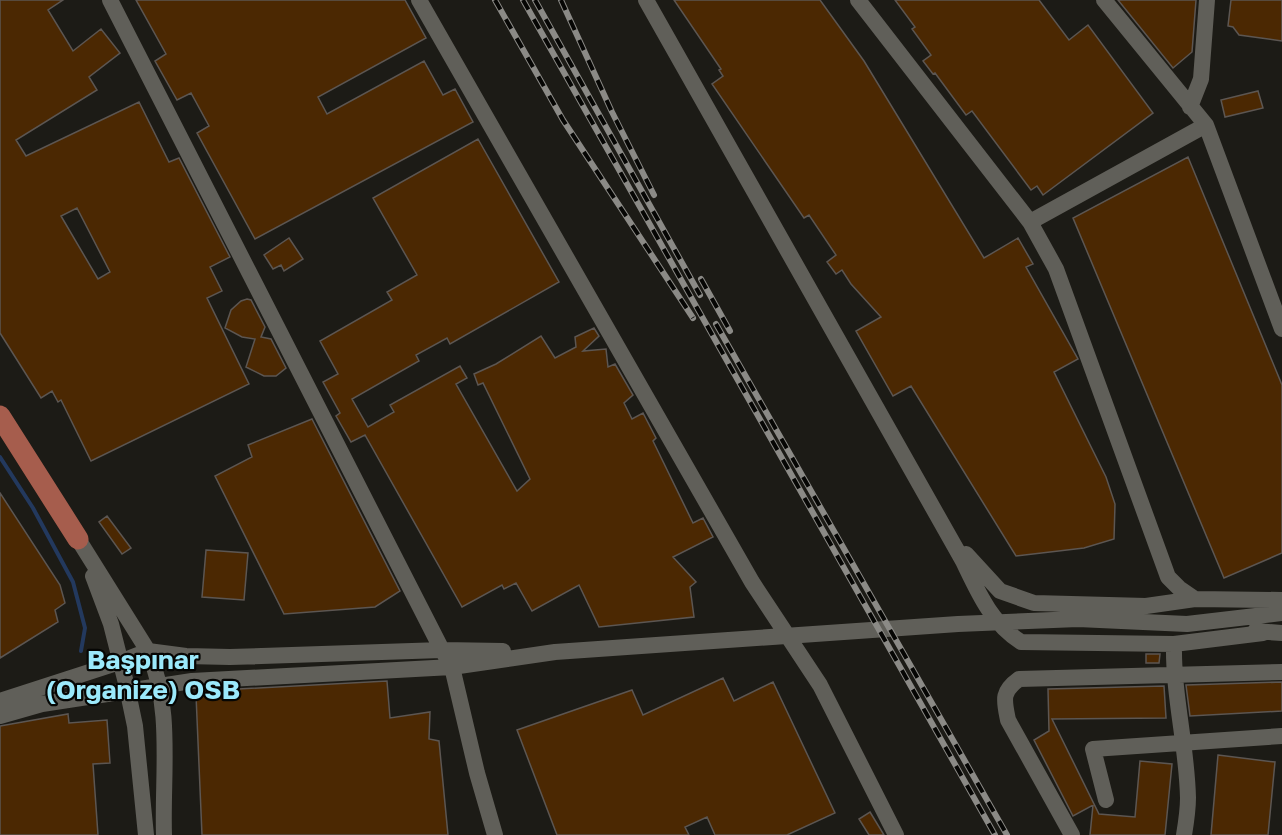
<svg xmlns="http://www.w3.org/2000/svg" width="1282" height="835" font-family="'Golos Text',sans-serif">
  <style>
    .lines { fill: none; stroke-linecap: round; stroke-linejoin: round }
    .stream { stroke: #23395e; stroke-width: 4 }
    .building { fill: #4b2802; stroke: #5c5652; stroke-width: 1.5; fill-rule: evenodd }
    .minor { stroke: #605f59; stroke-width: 16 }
    .major { stroke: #a65d4d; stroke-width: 21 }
    .rail-casing { stroke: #8b8a86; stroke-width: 6 }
    .rail { stroke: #060604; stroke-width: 4; stroke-dasharray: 11; stroke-linecap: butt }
    .labels { text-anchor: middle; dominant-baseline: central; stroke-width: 4.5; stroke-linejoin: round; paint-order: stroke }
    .district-label { font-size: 26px; font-weight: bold; fill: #9be9fb; stroke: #060604 }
  </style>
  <rect width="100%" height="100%" fill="#1c1b16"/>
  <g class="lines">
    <!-- stream -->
    <path class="stream" d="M 0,457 L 33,508 L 73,582 L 85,628 L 81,651"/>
  </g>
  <!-- building -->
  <path class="building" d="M 0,0 L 63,0 L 48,10 L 73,51 L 101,29 L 120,53 L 89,77 L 97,90 L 16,140 L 26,156 L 139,102 L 169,162 L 179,158 L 230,257 L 210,267 L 222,291 L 207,298 L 249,384 L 91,461 L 61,400 L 58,402 L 52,391 L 41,398 L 0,333 ZM 77,208 L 110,272 L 98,279 L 61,216 Z
    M 136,0 L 405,0 L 426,38 L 318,97 L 327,114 L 424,61 L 443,95 L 455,89 L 473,122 L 255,239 L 197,133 L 209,126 L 191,93 L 177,100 L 155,61 L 166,54 Z
    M 674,0 L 820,0 L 864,61 L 984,258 L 1018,238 L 1033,264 L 1026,267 L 1078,359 L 1054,372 L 1106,477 L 1115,504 L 1114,539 L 1084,548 L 1016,556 L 911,386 L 893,396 L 856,331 L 881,317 L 851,284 L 842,270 L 836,274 L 827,262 L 836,255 L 809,215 L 804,218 L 712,84 L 723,76 L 719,70 L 721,69 Z
    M 895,0 L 1039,0 L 1069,40 L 1088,25 L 1153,113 L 1043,195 L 1037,186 L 1031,190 L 972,111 L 966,115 L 935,73 L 933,74 L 923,61 L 931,55 L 912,29 L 915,27 Z
    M 1118,0 L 1196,0 L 1192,52 L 1173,68 Z
    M 1231,0 L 1282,0 L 1282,41 L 1239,35 L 1233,27 L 1228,26 Z
    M 1258,91 L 1263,108 L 1225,117 L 1221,100 Z
    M 478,139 L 559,282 L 450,344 L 447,338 L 416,355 L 419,361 L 352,399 L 368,427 L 394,412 L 390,405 L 460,366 L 467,378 L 456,384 L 517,491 L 530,479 L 483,383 L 478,385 L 474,374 L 496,364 L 541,336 L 555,358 L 576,347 L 575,337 L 594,328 L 599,336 L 583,351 L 606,349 L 608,367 L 615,364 L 633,395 L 624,403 L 632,419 L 643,413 L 656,438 L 653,441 L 693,523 L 703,518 L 713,537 L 673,557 L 696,582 L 690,587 L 694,617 L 599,627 L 579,585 L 532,611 L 516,583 L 504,589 L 502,585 L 462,607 L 365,435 L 351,442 L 336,416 L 340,413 L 323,382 L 338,374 L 320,341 L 392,300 L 387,292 L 417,275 L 373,198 Z
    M 1188,157 L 1282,385 L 1282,553 L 1224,578 L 1073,218 Z
    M 289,238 L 303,259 L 284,271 L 281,265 L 273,269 L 264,255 Z
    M 247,299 L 251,300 L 265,327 L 261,337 L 271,339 L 286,368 L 276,376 L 264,376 L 246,367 L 255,339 L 242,337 L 225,328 L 231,310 L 241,301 Z
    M 312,419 L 400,591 L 375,607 L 284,614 L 215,476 L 252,457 L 248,445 Z
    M 0,493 L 60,585 L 65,603 L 55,610 L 58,622 L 0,658 Z
    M 107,516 L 131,548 L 122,554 L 99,522 Z
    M 206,550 L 248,553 L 244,600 L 202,597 Z
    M 1146,654 L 1160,654 L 1159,663 L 1146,663 Z
    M 723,678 L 734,701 L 773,682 L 835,813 L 787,835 L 715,835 L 707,817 L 685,827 L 689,835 L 557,835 L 517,730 L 632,690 L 643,715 Z
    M 387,681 L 390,718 L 430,712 L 429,739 L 439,741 L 448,835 L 202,835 L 196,695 L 203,691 Z
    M 1282,682 L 1282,711 L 1190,716 L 1186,685 Z
    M 1164,686 L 1166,718 L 1052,719 L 1099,814 L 1135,817 L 1140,761 L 1172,764 L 1165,835 L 1090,835 L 1093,805 L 1073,816 L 1034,740 L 1049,731 L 1048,689 Z
    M 68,714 L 69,723 L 107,720 L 110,763 L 93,764 L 98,835 L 0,835 L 0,726 Z
    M 1218,755 L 1275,762 L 1268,835 L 1211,835 Z
    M 870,812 L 884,835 L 869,835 L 859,819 Z"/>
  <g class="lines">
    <!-- minor -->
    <path class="minor" d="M 110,0 L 442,650 L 452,667 L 477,773 L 495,835
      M 419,0 L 752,582 L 820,685 L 896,835
      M 646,0 L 963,561 C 978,592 991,623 1021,642 L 1174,644 L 1263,633
      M 858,0 L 1030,222 L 1056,269 L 1168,577 L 1179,588 L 1195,599
      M 1104,0 L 1206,125 L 1282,329
      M 1190,107 L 1201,79 L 1207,0
      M 1030,222 L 1206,125
      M 78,539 L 148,651 C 173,707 162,775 164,835
      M 966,554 L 1000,591 L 1034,603 L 1146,606 L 1195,599 L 1282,600
      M 93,576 L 111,624 L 126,683 L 135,726 L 146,835
      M 1255,631 L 1282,633
      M 1174,644 C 1173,696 1187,746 1188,798 C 1188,810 1186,823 1184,835
      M 0,701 L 120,662 L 148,651 L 186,656 L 230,657 L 442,650 L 503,651
      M 0,716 L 42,704 L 192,681 L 452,667 L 555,652 L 958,624 L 1078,619 L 1187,624 L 1282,613
      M 1106,800 L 1093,749 L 1282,736
      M 1072,835 L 1008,720 C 1004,700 1001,692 1019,679 L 1282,672"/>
    <!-- major -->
    <path class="major" d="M 0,416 L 78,539"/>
    <defs>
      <path id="rail" d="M 495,0 L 563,120 L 693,318
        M 523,0 L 995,835
        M 535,0 L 700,295
        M 561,0 L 612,112 L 654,195
        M 701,279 L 730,331
        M 716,324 L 1007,835"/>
    </defs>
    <!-- rail casing -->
    <use href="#rail" class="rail-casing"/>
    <!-- rail -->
    <use href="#rail" class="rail"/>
  </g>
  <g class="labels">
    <!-- district labels -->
    <g class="district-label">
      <text x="143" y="659">Başpınar<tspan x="143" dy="30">(Organize) OSB</tspan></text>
    </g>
  </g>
</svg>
